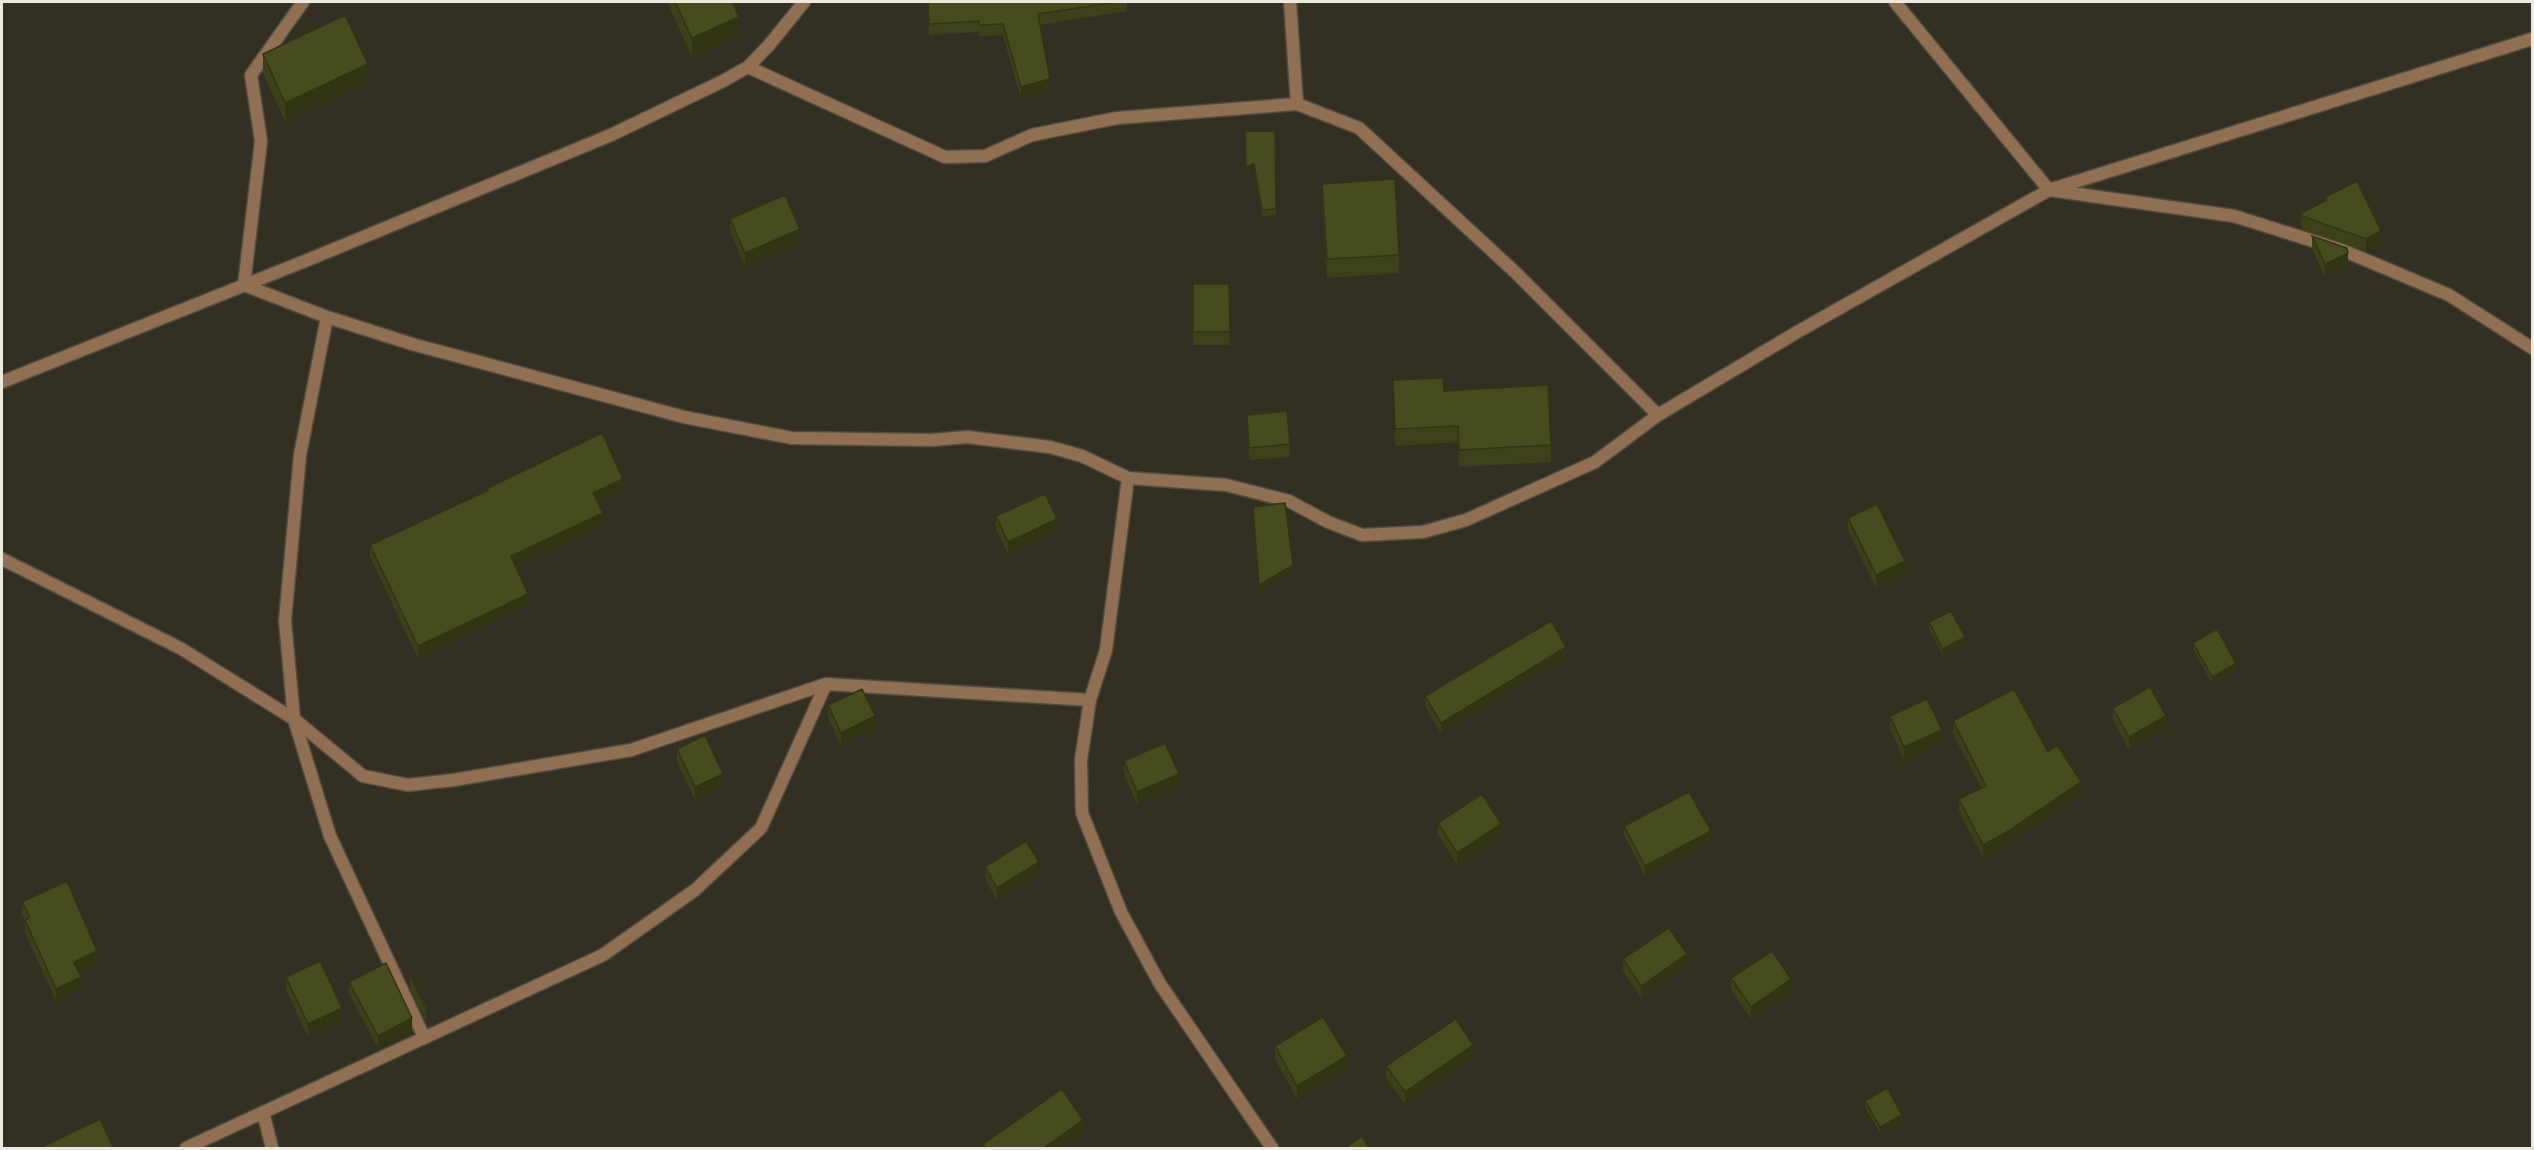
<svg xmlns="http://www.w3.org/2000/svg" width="2534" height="1150" font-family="'Noto Sans',sans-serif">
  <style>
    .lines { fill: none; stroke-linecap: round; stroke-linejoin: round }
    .minor-casing { stroke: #514d41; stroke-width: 15 }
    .minor { stroke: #906f53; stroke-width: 12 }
    .wall { fill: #3c4119 }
    .shaded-wall { fill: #313514 }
    .building { fill: #464c1d; stroke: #313514; stroke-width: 1.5 }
  </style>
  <rect width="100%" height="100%" fill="#342f23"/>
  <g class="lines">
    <defs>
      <path id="minor" d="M 303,2 L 251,75 L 261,141 L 244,285 L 327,317 L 412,344 L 684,417 L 792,438 L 932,440 L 967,437 L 1050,447 L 1082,456 L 1128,478 L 1226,485 L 1289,501 L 1328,522 L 1362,535 L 1423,532 L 1466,520 L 1595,462 L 1658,415 L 1799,331 L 2049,190 L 2532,39
        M 1290,2 L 1297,104 L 1359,128 L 1515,272 L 1658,415
        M 1895,2 L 2049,190 L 2234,216 L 2342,250 L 2449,295 L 2532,348
        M 748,67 L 945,157 L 985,156 L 1032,135 L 1117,118 L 1297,104
        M 327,317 L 300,455 L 285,621 L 294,719 L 330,836 L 424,1037
        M 2,382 L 310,259 L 611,135 L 721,82 L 748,67 L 770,44 L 804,2
        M 1128,478 L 1106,650 L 1090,700 L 1081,760 L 1082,813 L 1121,912 L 1160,984 L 1272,1148
        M 2,559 L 180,648 L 294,719 L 363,776 L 408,785 L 454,780 L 631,750 L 826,684 L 1090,700
        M 263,1112 L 272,1148
        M 186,1148 L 603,955 L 695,890 L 761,828 L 826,684"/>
    </defs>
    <!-- minor casing -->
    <use href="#minor" class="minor-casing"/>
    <!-- minor -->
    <use href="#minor" class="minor"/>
  </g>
  <!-- wall -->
  <path class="wall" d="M 667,2 L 732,2 L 739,36 L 692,57 Z
    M 927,2 L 1127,2 L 1127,11 L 1040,25 L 1050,90 L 1021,98 L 1003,35 L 979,36 L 979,32 L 929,35 Z
    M 263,54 L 368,82 L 285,121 L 263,73 Z
    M 1245,131 L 1275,131 L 1276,215 L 1262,216 L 1254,170 L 1246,174 Z
    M 1322,184 L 1399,255 L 1399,273 L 1327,278 L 1322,202 Z
    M 2325,197 L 2381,244 L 2366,251 L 2302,229 L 2301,226 L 2301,213 L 2325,201 Z
    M 730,219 L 800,242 L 745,266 L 730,232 Z
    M 2312,236 L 2348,265 L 2325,277 L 2312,249 Z
    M 1193,284 L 1229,284 L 1230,345 L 1193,345 Z
    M 1393,380 L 1444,391 L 1551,445 L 1551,462 L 1459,467 L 1458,442 L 1395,446 Z
    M 1247,415 L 1290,444 L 1290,457 L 1249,460 Z
    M 488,488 L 623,491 L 598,503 L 603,525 L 515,566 L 528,606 L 418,658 L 370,557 L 370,545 L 488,491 Z
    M 996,516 L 1057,531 L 1008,554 L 996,529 Z
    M 1848,518 L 1905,574 L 1876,588 L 1848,531 Z
    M 1929,622 L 1965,644 L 1943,655 L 1929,629 Z
    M 2193,643 L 2236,670 L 2212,683 L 2193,649 Z
    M 1566,657 L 1441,733 L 1425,706 L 1425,696 Z
    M 828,705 L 875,729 L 841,745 L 828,718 Z
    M 2113,708 L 2166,728 L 2129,750 L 2113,721 Z
    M 1890,716 L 1942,743 L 1904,760 L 1890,729 Z
    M 1953,721 L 2048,752 L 2081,795 L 2005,846 L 1983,857 L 1959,812 L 1959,799 L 1981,788 L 1953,734 Z
    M 677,749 L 723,786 L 695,800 L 677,762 Z
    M 1124,761 L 1179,787 L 1137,805 L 1124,774 Z
    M 1438,823 L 1501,836 L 1457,865 L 1438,835 Z
    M 1624,826 L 1711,840 L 1645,876 L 1624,835 Z
    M 985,867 L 1039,875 L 997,900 L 985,879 Z
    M 22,902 L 97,963 L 79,972 L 81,989 L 56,1001 L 25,933 L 25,920 L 22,915 Z
    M 1623,959 L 1687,966 L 1641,998 L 1623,971 Z
    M 410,975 L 428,1009 L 428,1022 L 426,1023 L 410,988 Z
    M 286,977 L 342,1021 L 308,1037 L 286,990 Z
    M 1731,978 L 1791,992 L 1751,1019 L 1731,990 Z
    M 349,982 L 412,1030 L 378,1048 L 349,994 Z
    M 1275,1046 L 1347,1068 L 1297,1099 L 1275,1059 Z
    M 1473,1057 L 1405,1104 L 1386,1078 L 1386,1066 Z
    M 1865,1101 L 1902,1122 L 1880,1133 L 1865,1107 Z"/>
  <!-- shaded-wall -->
  <path class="shaded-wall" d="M 739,17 L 739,36 L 692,57 L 692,38 Z
    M 368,64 L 368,82 L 285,121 L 285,103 Z
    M 1050,79 L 1050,90 L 1021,98 L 1021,87 Z
    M 1254,164 L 1254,170 L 1246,174 L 1246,167 Z
    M 800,229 L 800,242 L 745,266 L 745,253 Z
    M 2381,231 L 2381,244 L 2366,251 L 2366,239 Z
    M 2348,253 L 2348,265 L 2325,277 L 2325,264 Z
    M 623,479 L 623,491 L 593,505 L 593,493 Z
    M 603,513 L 603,525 L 511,568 L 511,556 Z
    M 1057,519 L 1057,531 L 1008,554 L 1008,542 Z
    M 1905,561 L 1905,574 L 1876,588 L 1876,575 Z
    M 1293,565 L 1293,572 L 1259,592 L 1259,585 Z
    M 528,594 L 528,606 L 418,658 L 418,646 Z
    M 1965,637 L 1965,644 L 1943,655 L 1943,649 Z
    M 1566,647 L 1566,657 L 1441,733 L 1441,723 Z
    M 2236,664 L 2236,670 L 2212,683 L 2212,677 Z
    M 875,716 L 875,729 L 841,745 L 841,733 Z
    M 2166,716 L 2166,728 L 2129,750 L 2129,737 Z
    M 1942,730 L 1942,743 L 1904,760 L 1904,747 Z
    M 723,774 L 723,786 L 695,800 L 695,787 Z
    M 1179,774 L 1179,787 L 1137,805 L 1137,792 Z
    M 2081,782 L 2081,795 L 2005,846 L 1983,857 L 1983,845 Z
    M 1501,824 L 1501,836 L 1457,865 L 1457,853 Z
    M 1711,831 L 1711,840 L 1645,876 L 1645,866 Z
    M 1039,862 L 1039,875 L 997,900 L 997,888 Z
    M 97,951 L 97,963 L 74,975 L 74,962 Z
    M 1687,954 L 1687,966 L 1641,998 L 1641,986 Z
    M 81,977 L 81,989 L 56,1001 L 56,989 Z
    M 1791,979 L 1791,992 L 1751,1019 L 1751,1007 Z
    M 342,1008 L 342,1021 L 308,1037 L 308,1024 Z
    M 428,1009 L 428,1022 L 426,1023 L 426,1010 Z
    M 412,1018 L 412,1030 L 378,1048 L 378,1036 Z
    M 1473,1045 L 1473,1057 L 1405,1104 L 1405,1092 Z
    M 1347,1056 L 1347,1068 L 1297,1099 L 1297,1086 Z
    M 1902,1115 L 1902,1122 L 1880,1133 L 1880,1127 Z
    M 1083,1120 L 1083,1133 L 1060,1149 L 1042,1149 Z"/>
  <!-- building -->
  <path class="building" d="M 675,2 L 732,2 L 739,17 L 692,38 Z
    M 928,2 L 1118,2 L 1038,14 L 1050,79 L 1021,87 L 1003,24 L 979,25 L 979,21 L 929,24 Z
    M 345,15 L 368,64 L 285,103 L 263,54 Z
    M 1245,131 L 1275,131 L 1276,209 L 1262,210 L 1254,164 L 1246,167 Z
    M 1395,179 L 1399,255 L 1327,259 L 1322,184 Z
    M 2357,181 L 2381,231 L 2366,239 L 2302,216 L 2301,213 L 2327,200 L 2325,197 Z
    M 785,195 L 800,229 L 745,253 L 730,219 Z
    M 2312,236 L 2347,248 L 2348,253 L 2325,264 Z
    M 1193,284 L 1229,284 L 1230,332 L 1193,332 Z
    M 1443,378 L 1444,391 L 1548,385 L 1551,445 L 1459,450 L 1458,426 L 1395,429 L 1393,380 Z
    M 1287,411 L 1290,444 L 1249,448 L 1247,415 Z
    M 602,433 L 623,479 L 593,493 L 603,513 L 511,556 L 528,594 L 418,646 L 370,545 L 489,490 L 488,488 Z
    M 1045,494 L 1057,519 L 1008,542 L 996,516 Z
    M 1285,503 L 1293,565 L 1259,585 L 1253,507 Z
    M 1877,504 L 1905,561 L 1876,575 L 1848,518 Z
    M 1951,611 L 1965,637 L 1943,649 L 1929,622 Z
    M 1551,621 L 1566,647 L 1441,723 L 1425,696 Z
    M 2217,629 L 2236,664 L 2212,677 L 2193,643 Z
    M 2150,687 L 2166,716 L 2129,737 L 2113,708 Z
    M 862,689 L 875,716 L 841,733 L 828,705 Z
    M 2014,689 L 2048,752 L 2057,745 L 2081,782 L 2005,833 L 1983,845 L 1959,799 L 1986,786 L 1953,721 Z
    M 1927,699 L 1942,730 L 1904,747 L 1890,716 Z
    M 705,735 L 723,774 L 695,787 L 677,749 Z
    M 1165,743 L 1179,774 L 1137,792 L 1124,761 Z
    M 1689,792 L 1711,831 L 1645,866 L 1624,826 Z
    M 1482,794 L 1501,824 L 1457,853 L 1438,823 Z
    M 1026,841 L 1039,862 L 997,888 L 985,867 Z
    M 67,881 L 97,951 L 74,962 L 81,977 L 56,989 L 25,920 L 30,917 L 22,902 Z
    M 1669,928 L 1687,954 L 1641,986 L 1623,959 Z
    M 1772,951 L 1791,979 L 1751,1007 L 1731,978 Z
    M 320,961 L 342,1008 L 308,1024 L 286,977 Z
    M 386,963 L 412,1018 L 378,1036 L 349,982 Z
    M 410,975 L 428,1009 L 426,1010 Z
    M 1323,1017 L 1347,1056 L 1297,1086 L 1275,1046 Z
    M 1456,1019 L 1473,1045 L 1405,1092 L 1386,1066 Z
    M 1887,1088 L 1902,1115 L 1880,1127 L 1865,1101 Z
    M 1062,1089 L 1083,1120 L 1042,1149 L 986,1149 L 983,1144 Z
    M 100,1119 L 114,1149 L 38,1149 Z
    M 1362,1136 L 1370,1149 L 1344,1149 Z"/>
  <!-- border -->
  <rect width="2534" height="1150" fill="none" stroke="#ece9e1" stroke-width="6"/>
</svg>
